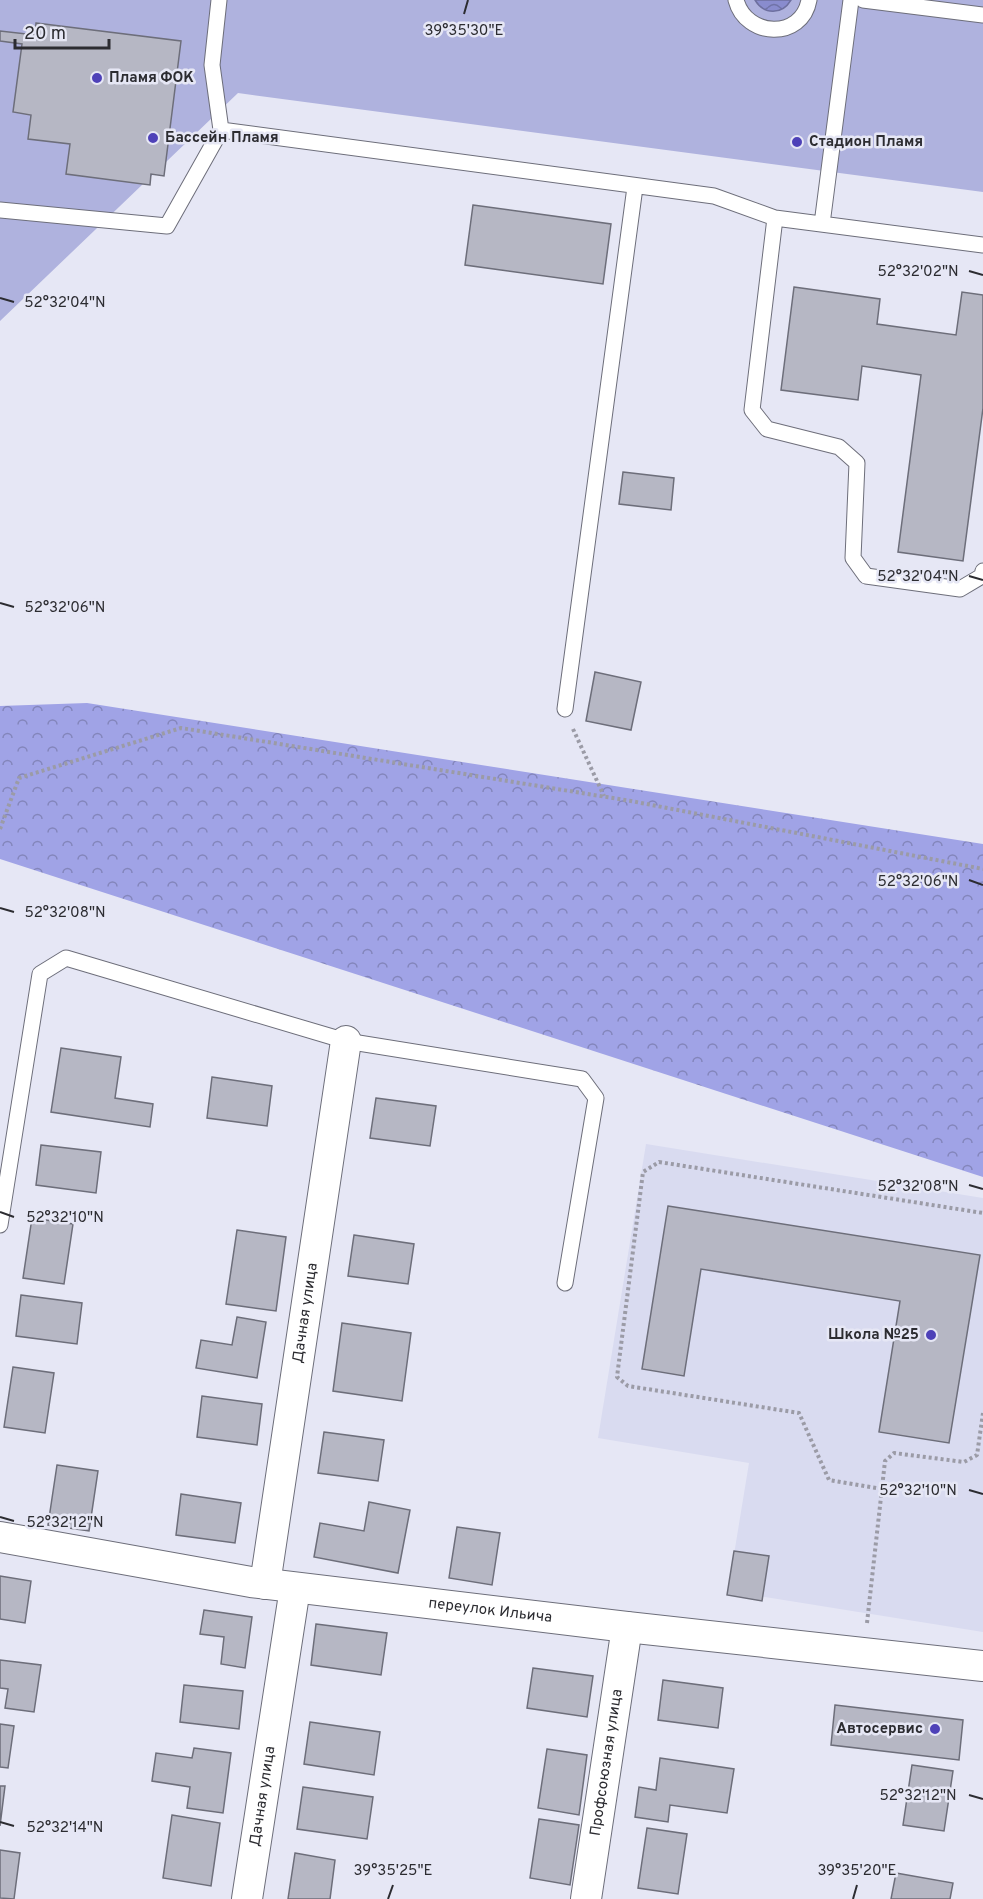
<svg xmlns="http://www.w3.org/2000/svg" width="983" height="1899" font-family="Overpass,sans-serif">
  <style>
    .built { fill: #d9dbf0 }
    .forest { fill: url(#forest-crowns) }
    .garden { fill: #afb2de }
    .water { fill: url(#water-waves); stroke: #6d6f9f; stroke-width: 1.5 }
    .building { fill: #b6b7c4; stroke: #6d6e7a; stroke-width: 1.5 }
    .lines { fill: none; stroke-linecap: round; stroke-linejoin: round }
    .lane-casing { stroke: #6d6e7a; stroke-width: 17 }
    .street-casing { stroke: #6d6e7a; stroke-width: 32 }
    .path { stroke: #9b9ba6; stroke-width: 4; stroke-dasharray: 3 3; stroke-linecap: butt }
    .lane { stroke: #fff; stroke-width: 15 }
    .street { stroke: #fff; stroke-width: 30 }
    .ticks { fill: none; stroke: #2c2c31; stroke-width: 2 }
    .poi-dot { fill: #4e41b8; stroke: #e6e7f5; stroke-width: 2 }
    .labels { text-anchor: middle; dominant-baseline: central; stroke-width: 5; stroke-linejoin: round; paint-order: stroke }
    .poi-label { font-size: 15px; font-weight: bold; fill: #2c2c31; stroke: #e6e7f5; text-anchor: start }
    .street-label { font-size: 15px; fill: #2c2c31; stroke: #e6e7f5 }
    .ticks-label { font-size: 15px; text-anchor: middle; fill: #2c2c31; stroke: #e6e7f5; stroke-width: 5; stroke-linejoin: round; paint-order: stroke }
  </style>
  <defs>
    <pattern id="forest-crowns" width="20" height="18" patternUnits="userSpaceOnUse" patternTransform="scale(1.5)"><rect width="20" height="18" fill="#a0a3e6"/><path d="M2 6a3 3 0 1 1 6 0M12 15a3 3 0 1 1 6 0" fill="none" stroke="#8385bb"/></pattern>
    <pattern id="water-waves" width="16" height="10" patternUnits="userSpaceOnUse" patternTransform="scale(1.5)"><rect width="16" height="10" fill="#898cce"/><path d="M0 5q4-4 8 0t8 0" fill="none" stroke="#7073a8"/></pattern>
  </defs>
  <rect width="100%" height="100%" fill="#e6e7f5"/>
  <!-- built -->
  <path class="built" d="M 646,1144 L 983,1198 L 983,1632 L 728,1591 L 749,1463 L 598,1438 Z"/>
  <!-- forest -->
  <path class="forest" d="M 87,703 L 983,844 L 983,1177 L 0,859 L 0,706 Z"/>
  <!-- garden -->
  <path class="garden" d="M 0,0 L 983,0 L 983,192 L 238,93 L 0,321 Z"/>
  <!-- water -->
  <path class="water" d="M 755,0 L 791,0 C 782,15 764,15 755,0 Z"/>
  <!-- building -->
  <path class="building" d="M 36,23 L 181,41 L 164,176 L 151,174 L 150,185 L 66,174 L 70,144 L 28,139 L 31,115 L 13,112 L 22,44 L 0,41 L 0,31 L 35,35 Z
    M 473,205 L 611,224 L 603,284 L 465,265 Z
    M 794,287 L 880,299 L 877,324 L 956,335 L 962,292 L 983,295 L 983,408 L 963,561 L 898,552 L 921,375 L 862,366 L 858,400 L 781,390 Z
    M 623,472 L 674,478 L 671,510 L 619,504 Z
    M 595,672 L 641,682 L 631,730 L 586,721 Z
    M 61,1048 L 121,1057 L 115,1098 L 153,1104 L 150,1127 L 51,1112 Z
    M 212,1077 L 272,1086 L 267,1126 L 207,1118 Z
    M 376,1098 L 436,1106 L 430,1146 L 370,1138 Z
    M 41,1145 L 101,1152 L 96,1193 L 36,1185 Z
    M 668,1206 L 980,1255 L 949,1443 L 879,1432 L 900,1301 L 701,1269 L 684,1376 L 642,1369 Z
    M 32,1218 L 73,1224 L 64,1284 L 23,1278 Z
    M 237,1230 L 286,1237 L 276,1311 L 226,1304 Z
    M 354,1235 L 414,1244 L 408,1284 L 348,1276 Z
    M 21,1295 L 82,1303 L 77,1344 L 16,1336 Z
    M 237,1317 L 266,1322 L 257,1378 L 196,1368 L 201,1340 L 232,1345 Z
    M 342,1323 L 411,1333 L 402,1401 L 333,1391 Z
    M 13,1367 L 54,1373 L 45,1433 L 4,1427 Z
    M 202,1396 L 262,1404 L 257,1445 L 197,1437 Z
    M 324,1432 L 384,1440 L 378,1481 L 318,1473 Z
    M 57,1465 L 98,1471 L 89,1531 L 48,1525 Z
    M 181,1494 L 241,1503 L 235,1543 L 176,1535 Z
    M 369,1502 L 410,1510 L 398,1573 L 314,1557 L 320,1523 L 364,1531 Z
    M 457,1527 L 500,1533 L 492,1585 L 449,1578 Z
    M 734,1551 L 769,1556 L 762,1601 L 727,1595 Z
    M 0,1576 L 31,1581 L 25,1623 L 0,1619 Z
    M 204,1610 L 252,1617 L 245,1668 L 221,1664 L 224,1637 L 200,1634 Z
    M 316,1624 L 387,1633 L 381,1675 L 311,1665 Z
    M 0,1660 L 41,1665 L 34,1712 L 5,1708 L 8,1689 L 0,1688 Z
    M 533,1668 L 593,1676 L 587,1717 L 527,1708 Z
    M 663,1680 L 723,1688 L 718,1728 L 658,1720 Z
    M 184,1685 L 243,1691 L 239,1729 L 180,1722 Z
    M 835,1705 L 963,1720 L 959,1760 L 831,1745 Z
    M 310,1722 L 380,1732 L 374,1775 L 304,1764 Z
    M 0,1724 L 14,1726 L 8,1768 L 0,1767 Z
    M 194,1748 L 231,1753 L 223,1813 L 187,1808 L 190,1787 L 152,1781 L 156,1753 L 192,1758 Z
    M 547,1749 L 587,1755 L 579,1815 L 538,1808 Z
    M 660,1758 L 734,1769 L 727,1813 L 670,1805 L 668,1822 L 635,1817 L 639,1787 L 656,1790 Z
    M 912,1765 L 953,1771 L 944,1831 L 903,1825 Z
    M 0,1786 L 5,1786 L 0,1826 Z
    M 303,1787 L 373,1797 L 367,1839 L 297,1829 Z
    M 172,1815 L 220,1823 L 211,1886 L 163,1878 Z
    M 539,1819 L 579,1825 L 570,1885 L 530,1878 Z
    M 647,1828 L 687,1834 L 678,1894 L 638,1888 Z
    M 0,1850 L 20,1853 L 14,1899 L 0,1898 Z
    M 295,1853 L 335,1860 L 330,1899 L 288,1899 Z
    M 896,1873 L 953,1883 L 950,1899 L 891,1899 Z"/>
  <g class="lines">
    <defs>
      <path id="lane" d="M 736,0 C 746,38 802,40 809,0
        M 863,0 L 983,15
        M 221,130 L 714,196 L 775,218
        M 0,210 L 167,226 L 221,130 L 212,65 L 219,0
        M 822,224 L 851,0
        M 983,245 L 775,218 L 752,410 L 767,429 L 839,447 L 857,463 L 853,558 L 866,576 L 960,589 L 982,576 L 983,571
        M 565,709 L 635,187
        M 0,1225 L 40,974 L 66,958 L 346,1041 L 582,1079 L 596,1098 L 565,1283"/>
      <g id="street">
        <path id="s1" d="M 0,1537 L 251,1582 L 627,1627 L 983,1666"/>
        <path id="s2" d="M 265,1584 L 346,1041"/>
        <path id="s3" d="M 247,1899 L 295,1588"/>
        <path id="s4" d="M 586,1899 L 627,1627"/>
      </g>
    </defs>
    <!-- lane casing -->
    <use href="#lane" class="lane-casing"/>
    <!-- street casing -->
    <use href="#street" class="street-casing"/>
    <!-- path -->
    <path class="path" d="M 573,729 L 604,796
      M 0,829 L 19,778 L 181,728 L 631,801 L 983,869
      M 882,1489 L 829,1480 L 799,1413 L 628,1386 L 617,1377 L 643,1172 L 659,1162 L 983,1213
      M 867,1623 L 885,1461 L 894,1453 L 964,1462 L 977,1455 L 983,1413"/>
    <!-- lane -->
    <use href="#lane" class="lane"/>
    <!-- street -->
    <use href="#street" class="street"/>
  </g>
  <!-- ticks -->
  <path class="ticks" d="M 464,14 L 468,0M 969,271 L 983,275M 0,298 L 14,302M 969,576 L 983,580M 0,603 L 14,607M 969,880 L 983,885M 0,908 L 14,912M 969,1185 L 983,1189M 0,1212 L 14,1217M 969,1490 L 983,1494M 0,1517 L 14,1521M 969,1795 L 983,1799M 0,1822 L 14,1826M 388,1899 L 393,1885M 853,1899 L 857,1885"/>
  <!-- markers -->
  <g class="poi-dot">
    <circle cx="97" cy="78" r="6"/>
    <circle cx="153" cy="138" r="6"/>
    <circle cx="797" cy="142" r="6"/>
    <circle cx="931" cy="1335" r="6"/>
    <circle cx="935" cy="1729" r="6"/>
  </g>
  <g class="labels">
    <!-- poi labels -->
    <g class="poi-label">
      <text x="109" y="78">Пламя ФОК</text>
      <text x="165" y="138">Бассейн Пламя</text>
      <text x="809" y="142">Стадион Пламя</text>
      <text x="919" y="1335" text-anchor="end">Школа №25</text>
      <text x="923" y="1729" text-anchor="end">Автосервис</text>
    </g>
    <!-- street labels -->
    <g class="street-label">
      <text stroke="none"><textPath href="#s2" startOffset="274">Дачная улица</textPath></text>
      <text stroke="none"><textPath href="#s1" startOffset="496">переулок Ильича</textPath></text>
      <text stroke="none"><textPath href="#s4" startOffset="138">Профсоюзная улица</textPath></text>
      <text stroke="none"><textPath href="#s3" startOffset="104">Дачная улица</textPath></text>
    </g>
  </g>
  <g class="ticks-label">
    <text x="464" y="35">39°35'30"E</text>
    <text x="918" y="276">52°32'02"N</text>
    <text x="65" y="307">52°32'04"N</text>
    <text x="918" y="581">52°32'04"N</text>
    <text x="65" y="612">52°32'06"N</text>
    <text x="918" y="886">52°32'06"N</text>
    <text x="65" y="917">52°32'08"N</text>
    <text x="918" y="1191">52°32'08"N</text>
    <text x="65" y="1222">52°32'10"N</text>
    <text x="918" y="1495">52°32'10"N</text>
    <text x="65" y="1527">52°32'12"N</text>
    <text x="918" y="1800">52°32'12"N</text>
    <text x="65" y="1832">52°32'14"N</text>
    <text x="393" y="1875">39°35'25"E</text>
    <text x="857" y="1875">39°35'20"E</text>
  </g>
  <!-- scale -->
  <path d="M15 39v9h94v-9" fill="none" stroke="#2c2c31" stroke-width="3"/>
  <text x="24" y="39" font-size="18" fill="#2c2c31" stroke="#e6e7f5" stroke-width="4.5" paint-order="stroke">20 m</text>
</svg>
